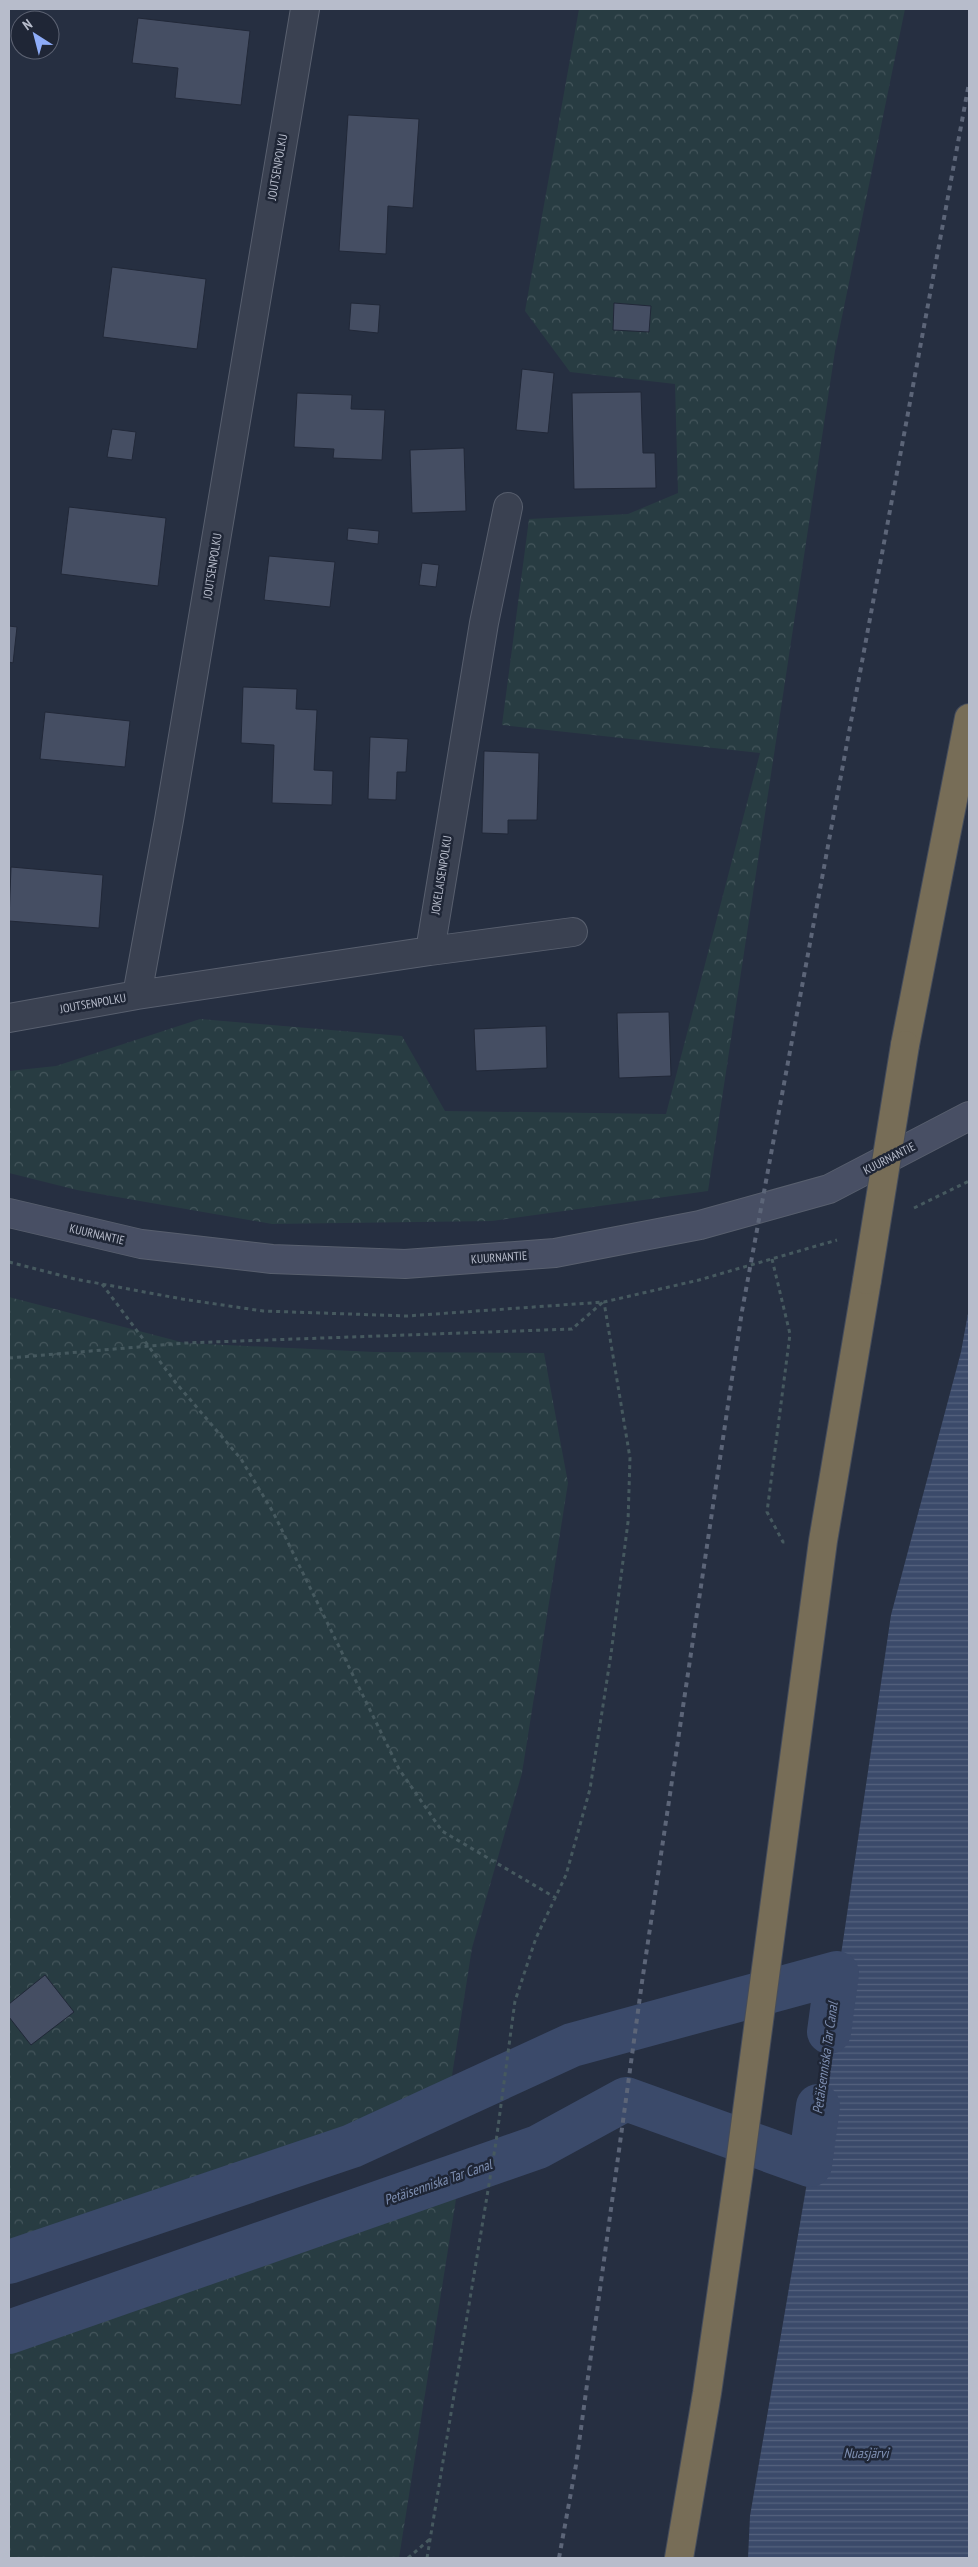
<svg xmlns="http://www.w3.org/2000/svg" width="978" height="2567" font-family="'PT Sans Narrow',sans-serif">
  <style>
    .forest { fill: url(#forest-crowns) }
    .water { fill: url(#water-rules) }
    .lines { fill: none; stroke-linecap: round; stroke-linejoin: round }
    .canal { stroke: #3b4a6a; stroke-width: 44 }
    .building { fill: #454e63; stroke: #212838 }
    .street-casing { stroke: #585f6e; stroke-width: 30 }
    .secondary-casing { stroke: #585f6e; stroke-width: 30 }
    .highway-casing { stroke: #454c5b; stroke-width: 30 }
    .path { stroke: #46595f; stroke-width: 3; stroke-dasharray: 4 4; stroke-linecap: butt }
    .street { stroke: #3a4151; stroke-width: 28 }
    .secondary { stroke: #484f64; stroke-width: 28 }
    .highway { stroke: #776d57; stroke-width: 28 }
    .rail { stroke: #5c6578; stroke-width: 4; stroke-dasharray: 5 5; stroke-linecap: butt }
    .highway-bridge-casing { stroke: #454c5b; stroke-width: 30; stroke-linecap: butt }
    .highway-bridge { stroke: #776d57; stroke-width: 28 }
    .labels { text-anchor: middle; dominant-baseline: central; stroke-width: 5; stroke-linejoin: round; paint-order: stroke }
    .street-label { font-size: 12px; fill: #b7bccb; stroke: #1f2636 }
    .water-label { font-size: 14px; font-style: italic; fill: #7e8fb2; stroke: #1f2636 }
  </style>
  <defs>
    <pattern id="forest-crowns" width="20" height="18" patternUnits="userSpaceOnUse" patternTransform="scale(1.25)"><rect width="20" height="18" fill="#283c42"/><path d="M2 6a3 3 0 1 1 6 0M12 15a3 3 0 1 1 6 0" fill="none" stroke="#45565c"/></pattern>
    <pattern id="water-rules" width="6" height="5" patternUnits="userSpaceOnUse" patternTransform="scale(1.25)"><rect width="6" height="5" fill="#3b4a6a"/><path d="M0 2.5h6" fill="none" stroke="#55627e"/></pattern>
  </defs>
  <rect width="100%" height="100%" fill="#262f41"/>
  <!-- forest -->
  <path class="forest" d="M 579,9 L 905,9 L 835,351 L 708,1191 L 492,1221 L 272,1224 L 77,1190 L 9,1173 L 9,1071 L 56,1066 L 200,1019 L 402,1036 L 445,1111 L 666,1114 L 760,753 L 502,725 L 529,519 L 628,514 L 678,493 L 675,384 L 570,372 L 525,311 Z
    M 9,1297 L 185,1343 L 374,1352 L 544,1353 L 568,1483 L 522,1773 L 472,1948 L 448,2101 L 352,2146 L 9,2261 Z
    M 460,2174 L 399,2558 L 9,2558 L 9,2332 Z"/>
  <!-- water -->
  <path class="water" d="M 969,1308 L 969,2558 L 748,2558 L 750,2516 L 810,2165 L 822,2059 L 842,1948 L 891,1615 L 961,1352 Z"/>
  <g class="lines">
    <!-- canal -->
    <path class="canal" d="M 9,2262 L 352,2146 L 572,2045 L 837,1973 L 829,2032
      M 9,2332 L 538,2147 L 626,2099 L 810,2165 L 818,2106"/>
  </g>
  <!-- building -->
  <path class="building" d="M 138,18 L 250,31 L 241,105 L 175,98 L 178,68 L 132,63 Z
    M 348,115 L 419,119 L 413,208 L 388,206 L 386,254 L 339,251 Z
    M 112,267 L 206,279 L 197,349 L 103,337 Z
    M 351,303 L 380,305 L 378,333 L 349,330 Z
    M 614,303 L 651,306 L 649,332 L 613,330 Z
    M 522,369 L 554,373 L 548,433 L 516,430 Z
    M 641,392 L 643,453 L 655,453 L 656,488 L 574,489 L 572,393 Z
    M 297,393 L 352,395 L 351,409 L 385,410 L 382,460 L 333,458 L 334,449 L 294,447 Z
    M 112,429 L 136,432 L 132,460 L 107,457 Z
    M 464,448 L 466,511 L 412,513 L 410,450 Z
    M 69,507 L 166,518 L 158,586 L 61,574 Z
    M 348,528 L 379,531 L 378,544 L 347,540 Z
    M 269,556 L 335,562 L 330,607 L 264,600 Z
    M 422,563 L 439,565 L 436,587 L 419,585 Z
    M 9,626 L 17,627 L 13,663 L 9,662 Z
    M 243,687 L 297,689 L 296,709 L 317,710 L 314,770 L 333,771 L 332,805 L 272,803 L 274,745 L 241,743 Z
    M 45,712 L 130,721 L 125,767 L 40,759 Z
    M 370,737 L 408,739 L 406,772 L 397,772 L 396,800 L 368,799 Z
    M 484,751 L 539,753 L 537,820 L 508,820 L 508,834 L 482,833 Z
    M 11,867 L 103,875 L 99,928 L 9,921 Z
    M 669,1012 L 671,1076 L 619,1078 L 617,1013 Z
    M 546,1026 L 547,1068 L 476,1071 L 474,1029 Z
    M 45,1975 L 74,2012 L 31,2045 L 9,2017 L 9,2004 Z"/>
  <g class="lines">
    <defs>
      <path id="street" d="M 430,951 L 573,932
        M 137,995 L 430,951 L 484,623 L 508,507
        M 9,1018 L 137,995 L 169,820 L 305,9"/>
      <path id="secondary" d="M 9,1213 L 141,1244 L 272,1259 L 405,1264 L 555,1253 L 700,1225 L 829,1189 L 969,1116"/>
      <path id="highway" d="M 905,1045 L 969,718
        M 679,2558 L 707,2393 L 739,2171 L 823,1541 L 867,1280"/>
    </defs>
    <!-- street casing -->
    <use href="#street" class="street-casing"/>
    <!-- secondary casing -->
    <use href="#secondary" class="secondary-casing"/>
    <!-- highway casing -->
    <use href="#highway" class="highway-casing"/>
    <!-- path -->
    <path class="path" d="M 914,1208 L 969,1181
      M 772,1259 L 790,1334 L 767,1512 L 783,1542 L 788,1542
      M 9,1262 L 75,1279 L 182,1299 L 263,1311 L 407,1316 L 604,1302 L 699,1280 L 837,1240
      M 102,1284 L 176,1383 L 241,1459 L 273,1512 L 399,1769 L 442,1831 L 556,1898
      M 9,1358 L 185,1343 L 572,1329 L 603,1302
      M 408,2558 L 430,2539
      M 427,2558 L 496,2142 L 515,2001 L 536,1938 L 566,1875 L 590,1789 L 611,1654 L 628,1522 L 630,1458 L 604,1302"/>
    <!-- street -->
    <use href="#street" class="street"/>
    <!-- secondary -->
    <use href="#secondary" class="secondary"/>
    <!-- highway -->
    <use href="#highway" class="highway"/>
    <!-- rail -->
    <path class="rail" d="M 559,2558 L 576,2465 L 642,1982 L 742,1311 L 969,83"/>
    <defs>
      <path id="highway-bridge" d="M 867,1280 L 905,1045"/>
    </defs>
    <!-- highway-bridge casing -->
    <use href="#highway-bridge" class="highway-bridge-casing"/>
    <!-- highway-bridge -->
    <use href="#highway-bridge" class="highway-bridge"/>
  </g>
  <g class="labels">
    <!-- street labels -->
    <g class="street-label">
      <text transform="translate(277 167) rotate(-80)">JOUTSENPOLKU</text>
      <text transform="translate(212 566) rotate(-81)">JOUTSENPOLKU</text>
      <text transform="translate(441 875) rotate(-81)">JOKELAISENPOLKU</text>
      <text transform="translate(93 1003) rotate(-10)">JOUTSENPOLKU</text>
      <text transform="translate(889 1158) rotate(-27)">KUURNANTIE</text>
      <text transform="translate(97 1234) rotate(13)">KUURNANTIE</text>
      <text transform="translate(499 1257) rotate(-4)">KUURNANTIE</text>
    </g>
    <!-- water labels -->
    <g class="water-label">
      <text transform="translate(825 2058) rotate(-82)">Petäisenniska Tar Canal</text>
      <text transform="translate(438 2182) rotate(-19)">Petäisenniska Tar Canal</text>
      <text x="866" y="2453">Nuasjärvi</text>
    </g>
  </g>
  <!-- border -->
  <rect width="978" height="2567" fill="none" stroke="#b7bccb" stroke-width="20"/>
  <!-- north arrow -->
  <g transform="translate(35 35) rotate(324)"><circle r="24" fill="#1f2636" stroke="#5c6272"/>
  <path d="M0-4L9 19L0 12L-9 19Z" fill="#8eacf8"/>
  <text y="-8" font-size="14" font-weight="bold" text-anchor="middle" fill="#b7bccb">N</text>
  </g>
</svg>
